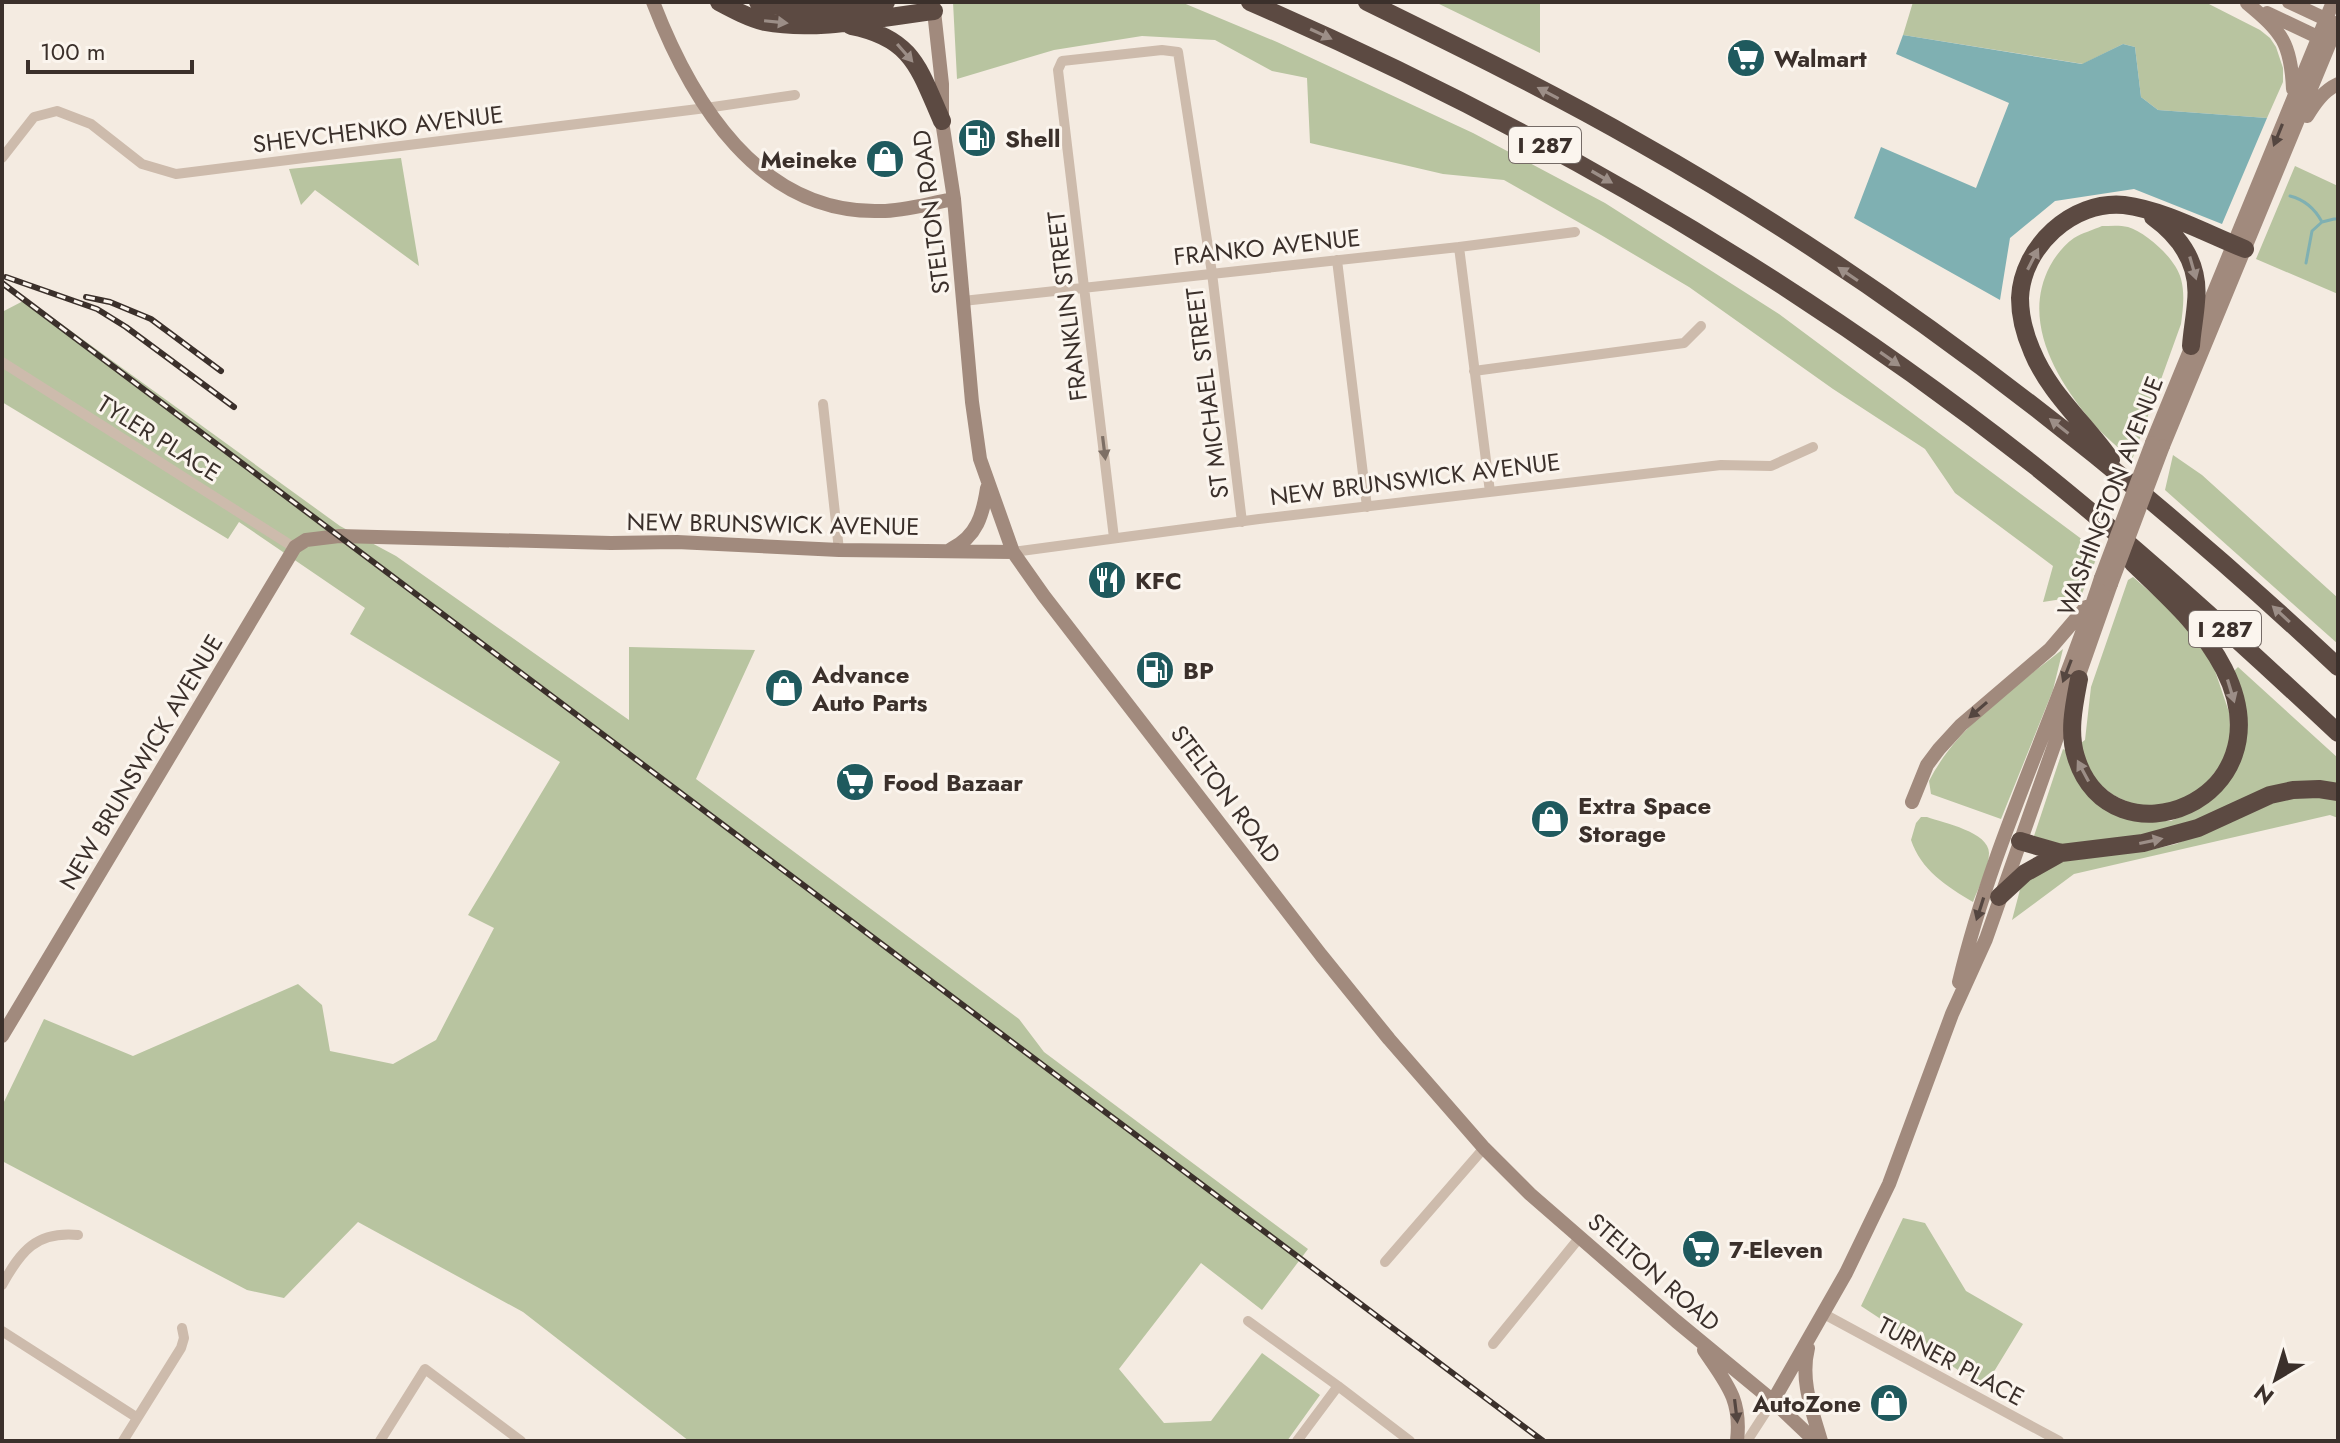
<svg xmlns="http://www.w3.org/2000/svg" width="2340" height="1443" font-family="Jost,sans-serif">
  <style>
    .green { fill: #b8c4a0 }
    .water { fill: #7fb0b2 }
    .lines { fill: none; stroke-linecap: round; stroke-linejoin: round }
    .stream { stroke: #7fb0b2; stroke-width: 3 }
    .street { stroke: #cdbbac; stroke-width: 10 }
    .secondary { stroke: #a18a7d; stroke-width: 14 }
    .highway { stroke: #5c4a42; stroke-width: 18 }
    .rail-casing { stroke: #3b302b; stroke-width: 6 }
    .rail { stroke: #fbf5ee; stroke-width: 3; stroke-dasharray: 9; stroke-linecap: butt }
    .secondary-bridge { stroke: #a18a7d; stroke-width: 14 }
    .oneway { fill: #9c8e87 }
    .oneway2 { fill: #544640 }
    .oneway3 { fill: #7d6f65 }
    .labels { text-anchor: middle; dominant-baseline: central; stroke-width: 6; stroke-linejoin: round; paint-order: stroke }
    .shield { fill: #fbf5ee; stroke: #756b66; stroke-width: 2 }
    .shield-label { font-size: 22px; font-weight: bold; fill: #3b302b }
    .poi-label { font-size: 24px; font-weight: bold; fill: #3b302b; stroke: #fbf5ee; text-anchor: start }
    .street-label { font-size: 24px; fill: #3b302b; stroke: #fbf5ee }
  </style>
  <rect width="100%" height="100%" fill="#f4ebe1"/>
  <!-- green -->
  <path class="green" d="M 953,2 L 1181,2 L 1277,42 L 1473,133 L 1605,203 L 1779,314 L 2099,552 L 2081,596 L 2043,602 L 2053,566 L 1955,493 L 1925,449 L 1833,389 L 1689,287 L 1601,235 L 1504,180 L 1443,174 L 1310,143 L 1307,78 L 1272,71 L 1215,40 L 1142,36 L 1054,50 L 957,79 Z
    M 1435,2 L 1540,2 L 1540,53 Z
    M 1913,2 L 2205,2 L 2260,30 L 2270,38 L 2276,47 L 2283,68 L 2283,82 L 2267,118 L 2158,110 L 2141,97 L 2135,47 L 2123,44 L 2083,64 L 1903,35 Z
    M 401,158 L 419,266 L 315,190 L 301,205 L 289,169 Z
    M 2295,166 L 2338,186 L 2338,294 L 2256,259 Z
    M 2102,226 C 2110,226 2120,225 2128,227 C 2147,233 2176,259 2181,279 C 2185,294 2183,309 2181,324 L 2132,460 C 2117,446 2100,433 2088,417 C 2054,375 2022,319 2050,266 C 2056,255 2064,245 2074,238 C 2082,233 2093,230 2102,226 Z
    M 27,299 L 340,526 L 396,556 L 629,720 L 629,647 L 755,650 L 696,779 L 1019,1019 L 1044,1052 L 1308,1249 L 1262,1310 L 1201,1263 L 1119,1369 L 1164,1423 L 1211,1421 L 1262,1353 L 1320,1395 L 1287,1441 L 689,1441 L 523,1312 L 358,1222 L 284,1298 L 247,1290 L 2,1161 L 2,1106 L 44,1019 L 133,1056 L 298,984 L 322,1005 L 330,1051 L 393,1064 L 436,1040 L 494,928 L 468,915 L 560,762 L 350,634 L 365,608 L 239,522 L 228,539 L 2,402 L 2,312 Z
    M 2173,455 L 2202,475 L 2338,598 L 2338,644 L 2165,490 Z
    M 2133,577 L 2180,618 L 2213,665 L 2229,712 L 2231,739 L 2224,761 L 2198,793 L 2161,809 L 2137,806 L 2113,795 L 2096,781 L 2078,745 L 2085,740 L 2091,687 L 2128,580 Z
    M 2063,649 L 2053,690 L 2001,819 L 1931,794 L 1929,781 C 1957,726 2015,687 2063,649 Z
    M 2238,667 L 2338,758 L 2338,785 L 2177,830 L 2062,846 L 2033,839 L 2063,749 L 2068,751 L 2076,775 L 2152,821 L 2171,821 L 2196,810 L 2214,798 L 2231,776 L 2238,763 L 2234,671 Z
    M 2296,796 L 2338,799 L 2338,818 L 2330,815 L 2074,874 L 2012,920 L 2022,882 L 2070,858 L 2146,851 L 2176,844 L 2283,799 Z
    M 1921,817 L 1927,817 C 1944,823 1989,832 1989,853 C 1989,869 1978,888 1973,902 C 1946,886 1921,870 1911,840 L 1916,823 Z
    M 1903,1218 L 1925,1223 L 1966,1291 L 2023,1324 L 1987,1383 L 1961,1372 L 1861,1306 Z"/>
  <!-- water -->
  <path class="water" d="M 1903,35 L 2082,64 L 2123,44 L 2135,47 L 2141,97 L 2158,110 L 2267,118 L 2222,224 L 2134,189 L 2055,201 L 2010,238 L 2000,300 L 1854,218 L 1881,147 L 1976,188 L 2009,103 L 1896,54 Z"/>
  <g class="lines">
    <!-- stream -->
    <path class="stream" d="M 2290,196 C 2306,200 2315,209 2322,222 L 2334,219 L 2338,219
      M 2306,263 L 2312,231 L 2322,222"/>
    <!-- street -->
    <path class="street" d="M 2,158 L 34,117 L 57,111 L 91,124 L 142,164 L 176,174 L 706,108 L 795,95
      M 1459,247 L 1490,492
      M 1337,260 L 1367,507
      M 963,301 L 1459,247 L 1575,232
      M 2,362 L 295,548
      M 1474,371 L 1684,343 L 1701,326
      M 823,404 L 839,550
      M 1114,538 L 1058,70 L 1062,61 L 1162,50 L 1178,52 L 1212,273 L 1242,522
      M 1013,552 L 1259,519 L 1721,465 L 1771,466 L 1813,447
      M 1385,1262 L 1484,1148
      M 2,1285 C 21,1251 36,1231 78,1235
      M 1824,1314 L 2059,1441
      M 1248,1321 L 1338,1386 L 1410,1441
      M 2,1331 L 136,1417
      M 1493,1344 L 1580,1237
      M 123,1441 L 181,1348 L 184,1338 L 182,1328
      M 380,1441 L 425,1369 L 521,1441
      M 1297,1441 L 1338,1386
      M 1747,1441 L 1773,1401"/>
    <!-- secondary -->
    <path class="secondary" d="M 653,2 C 691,101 759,215 881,211 C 905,211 930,203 954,199
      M 933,2 L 942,84 L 942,121 L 954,199 L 972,402 L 980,459 L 1013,552 L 1044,596 L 1321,955 L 1389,1039 L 1484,1148 L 1530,1194 L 1676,1321 L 1773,1401 L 1815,1441
      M 2289,2 L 2334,23
      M 2247,3 C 2282,32 2291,43 2293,89
      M 2267,13 L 2324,40
      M 2307,116 C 2315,103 2323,91 2338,84
      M 2152,443 L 2333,2
      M 2163,446 L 2338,23
      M 951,549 C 977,537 983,514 987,488
      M 1912,802 L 1927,765 L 1939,749 L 1961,725 L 2050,649 L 2086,607
      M 1959,982 C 1992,843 2057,714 2101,578
      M 2,1036 L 295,547 L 306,540 L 339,536 L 611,543 L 677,542 L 839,550 L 1013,552
      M 1808,1348 C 1800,1380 1812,1410 1821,1441
      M 1704,1350 C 1726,1383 1742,1399 1737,1441
      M 1773,1401 L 1846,1273 L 1889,1184 L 1952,1014 L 1986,939 L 2111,584"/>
    <!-- highway -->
    <path class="highway" d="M 719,2 C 734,10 749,18 765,22 C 817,32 882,17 934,11
      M 758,2 C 795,13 847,6 886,2
      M 1250,2 C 1529,123 1795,277 2035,466 C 2140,550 2240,641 2338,733
      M 1367,2 C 1459,47 1551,92 1640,143 C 1894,286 2126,468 2338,667
      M 851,26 C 913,38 919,69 942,121
      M 2153,217 C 2182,238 2200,265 2196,302 C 2195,317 2192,331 2191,346
      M 2111,460 C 2086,424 2049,393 2032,351 C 2025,335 2020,316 2020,298 C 2022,247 2072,200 2124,205 C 2164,210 2207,234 2245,249
      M 2079,679 C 2074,705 2068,732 2076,757 C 2110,869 2291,802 2224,669 C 2202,626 2167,596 2133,563
      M 2020,841 L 2061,853 L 2143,843 L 2198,828 L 2270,795 L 2293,790 L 2319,789 L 2338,792
      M 1999,897 L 2025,873 L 2061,853"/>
    <defs>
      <path id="rail" d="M 6,277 L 97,309 L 126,327 L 234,407
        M 2,283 L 1543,1441
        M 86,297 L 110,302 L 151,319 L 221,371"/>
    </defs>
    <!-- rail casing -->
    <use href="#rail" class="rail-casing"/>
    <!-- rail -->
    <use href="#rail" class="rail"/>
    <!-- secondary-bridge -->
    <path class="secondary-bridge" d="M 2101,578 L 2152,443
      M 2111,584 L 2163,446"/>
  </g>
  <!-- one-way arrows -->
  <defs><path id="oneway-solid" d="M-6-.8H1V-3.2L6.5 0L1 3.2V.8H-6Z" transform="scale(2)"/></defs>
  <g class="oneway">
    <use href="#oneway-solid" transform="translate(776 22) rotate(6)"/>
    <use href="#oneway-solid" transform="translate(1321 34) rotate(25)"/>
    <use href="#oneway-solid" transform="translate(905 53) rotate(49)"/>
    <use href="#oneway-solid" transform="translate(1548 93) rotate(-152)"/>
    <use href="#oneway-solid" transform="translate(1602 177) rotate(30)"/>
    <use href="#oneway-solid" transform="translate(2033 259) rotate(-63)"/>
    <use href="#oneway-solid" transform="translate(2193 268) rotate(74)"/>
    <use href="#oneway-solid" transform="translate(1848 274) rotate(-146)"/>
    <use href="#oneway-solid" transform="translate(1890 359) rotate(35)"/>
    <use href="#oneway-solid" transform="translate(2059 426) rotate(-142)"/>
    <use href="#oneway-solid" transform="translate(2281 614) rotate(-137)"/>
    <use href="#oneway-solid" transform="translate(2231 691) rotate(73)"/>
    <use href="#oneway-solid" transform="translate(2083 771) rotate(-118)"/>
    <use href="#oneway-solid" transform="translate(2151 841) rotate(-12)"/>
  </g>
  <g class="oneway2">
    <use href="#oneway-solid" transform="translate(2278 135) rotate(112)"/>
    <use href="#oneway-solid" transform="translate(2067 671) rotate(111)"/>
    <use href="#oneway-solid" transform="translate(1978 710) rotate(139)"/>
    <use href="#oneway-solid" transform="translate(1980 909) rotate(108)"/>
    <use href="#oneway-solid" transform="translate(1736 1411) rotate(83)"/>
  </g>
  <use class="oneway3" href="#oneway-solid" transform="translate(1104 448) rotate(83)"/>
  <!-- icons -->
  <defs>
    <symbol id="supermarket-disc" viewBox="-11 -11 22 22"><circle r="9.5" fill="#1f5a5e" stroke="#fbf5ee"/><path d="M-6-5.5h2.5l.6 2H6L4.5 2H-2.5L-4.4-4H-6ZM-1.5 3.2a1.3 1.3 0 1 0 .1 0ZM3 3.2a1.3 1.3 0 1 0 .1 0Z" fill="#fff"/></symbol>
    <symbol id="fuel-disc" viewBox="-11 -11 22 22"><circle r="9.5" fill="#1f5a5e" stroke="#fbf5ee"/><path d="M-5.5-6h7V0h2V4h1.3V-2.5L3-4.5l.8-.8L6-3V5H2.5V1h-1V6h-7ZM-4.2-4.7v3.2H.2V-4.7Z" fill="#fff"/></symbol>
    <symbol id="shop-disc" viewBox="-11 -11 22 22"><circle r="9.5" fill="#1f5a5e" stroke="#fbf5ee"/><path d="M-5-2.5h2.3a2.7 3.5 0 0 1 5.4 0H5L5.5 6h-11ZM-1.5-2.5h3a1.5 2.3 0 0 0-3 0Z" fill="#fff"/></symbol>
    <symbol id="restaurant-disc" viewBox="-11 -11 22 22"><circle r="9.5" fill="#1f5a5e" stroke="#fbf5ee"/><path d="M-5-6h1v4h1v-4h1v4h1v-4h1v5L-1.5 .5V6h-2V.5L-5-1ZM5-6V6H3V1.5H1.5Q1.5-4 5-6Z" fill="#fff"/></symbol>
  </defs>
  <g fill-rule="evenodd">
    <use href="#supermarket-disc" x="1724" y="36" width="44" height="44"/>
    <use href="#fuel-disc" x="955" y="116" width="44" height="44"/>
    <use href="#shop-disc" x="863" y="137" width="44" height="44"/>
    <use href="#restaurant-disc" x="1085" y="558" width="44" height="44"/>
    <use href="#fuel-disc" x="1133" y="648" width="44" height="44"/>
    <use href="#shop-disc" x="762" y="666" width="44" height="44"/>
    <use href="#supermarket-disc" x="833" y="760" width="44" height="44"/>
    <use href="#shop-disc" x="1528" y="797" width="44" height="44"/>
    <use href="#supermarket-disc" x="1679" y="1227" width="44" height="44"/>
    <use href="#shop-disc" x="1867" y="1381" width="44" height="44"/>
  </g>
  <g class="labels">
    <!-- shield labels -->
    <g class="shield">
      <rect x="1509" y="127" width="72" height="36" rx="6"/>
      <rect x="2189" y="611" width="72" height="36" rx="6"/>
    </g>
    <g class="shield-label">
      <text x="1545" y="145">I 287</text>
      <text x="2225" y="629">I 287</text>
    </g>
    <!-- poi labels -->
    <g class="poi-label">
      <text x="1774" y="58">Walmart</text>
      <text x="1005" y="138">Shell</text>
      <text x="857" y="159" text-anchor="end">Meineke</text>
      <text x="1135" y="580">KFC</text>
      <text x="1183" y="670">BP</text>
      <text x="812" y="674">Advance<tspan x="812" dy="28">Auto Parts</tspan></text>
      <text x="883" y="782">Food Bazaar</text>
      <text x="1578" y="805">Extra Space<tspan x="1578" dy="28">Storage</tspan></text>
      <text x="1729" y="1249">7-Eleven</text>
      <text x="1861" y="1403" text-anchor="end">AutoZone</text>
    </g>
    <!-- street labels -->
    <g class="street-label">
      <text transform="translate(378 129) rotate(-7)">SHEVCHENKO AVENUE</text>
      <text transform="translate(931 212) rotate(-97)">STELTON ROAD</text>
      <text transform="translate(1267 247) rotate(-6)">FRANKO AVENUE</text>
      <text transform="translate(1067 306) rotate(-97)">FRANKLIN STREET</text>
      <text transform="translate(1207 393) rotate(-97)">ST MICHAEL STREET</text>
      <text transform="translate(159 438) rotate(32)">TYLER PLACE</text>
      <text transform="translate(1415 479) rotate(-7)">NEW BRUNSWICK AVENUE</text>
      <text transform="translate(2110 496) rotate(-69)">WASHINGTON AVENUE</text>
      <text transform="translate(773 524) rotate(1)">NEW BRUNSWICK AVENUE</text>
      <text transform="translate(141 762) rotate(-59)">NEW BRUNSWICK AVENUE</text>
      <text transform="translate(1226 794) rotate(53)">STELTON ROAD</text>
      <text transform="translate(1654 1272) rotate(41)">STELTON ROAD</text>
      <text transform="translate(1951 1361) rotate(28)">TURNER PLACE</text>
    </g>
  </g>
  <!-- border -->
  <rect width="2340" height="1443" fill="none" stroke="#3b302b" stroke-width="8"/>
  <!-- north arrow -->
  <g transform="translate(2276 1379) rotate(218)" stroke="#fbf5ee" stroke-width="6" paint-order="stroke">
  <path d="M0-6L14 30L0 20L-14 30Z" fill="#3b302b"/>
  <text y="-12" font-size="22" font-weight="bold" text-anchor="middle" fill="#3b302b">N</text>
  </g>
  <!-- scale -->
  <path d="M28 60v12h164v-12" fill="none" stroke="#3b302b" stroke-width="4"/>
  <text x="40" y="60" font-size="24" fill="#3b302b" stroke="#fbf5ee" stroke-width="6" paint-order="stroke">100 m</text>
</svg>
